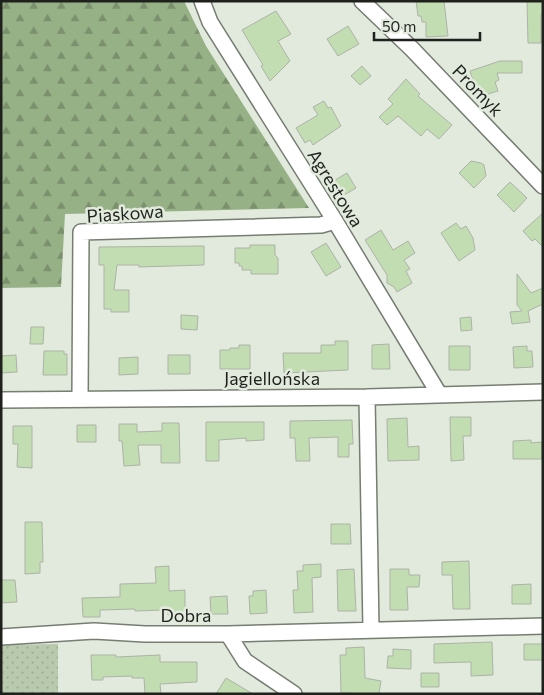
<svg xmlns="http://www.w3.org/2000/svg" width="544" height="695" font-family="Commissioner,sans-serif">
  <style>
    .grass { fill: url(#grass-dots) }
    .forest { fill: url(#forest-firs) }
    .building { fill: #c2ddb1; stroke: #acb3a7 }
    .lines { fill: none; stroke-linecap: round; stroke-linejoin: round }
    .minor-casing { stroke: #767d72; stroke-width: 18 }
    .minor { stroke: #fff; stroke-width: 15 }
    .labels { text-anchor: middle; dominant-baseline: central; stroke-width: 5; stroke-linejoin: round; paint-order: stroke }
    .street-label { font-size: 18px; fill: #1e211c; stroke: #e2eadd }
  </style>
  <defs>
    <pattern id="grass-dots" width="8" height="8" patternUnits="userSpaceOnUse" patternTransform="scale(1.25)"><rect width="8" height="8" fill="#b9c9ae"/><path d="M2 2h.1M6 6h.1" fill="none" stroke="#9fac95" stroke-width="1.8" stroke-linecap="round"/></pattern>
    <pattern id="forest-firs" width="22" height="20" patternUnits="userSpaceOnUse" patternTransform="scale(1.25)"><rect width="22" height="20" fill="#97b186"/><path d="M5 1l3.5 6h-7zM16 11l3.5 6h-7z" fill="#7b906d"/></pattern>
  </defs>
  <rect width="100%" height="100%" fill="#e2eadd"/>
  <!-- grass -->
  <path class="grass" d="M 58,644 L 58,694 L 1,694 L 1,645 Z"/>
  <!-- forest -->
  <path class="forest" d="M 1,1 L 184,1 L 206,46 L 309,208 L 65,214 L 61,287 L 1,288 Z"/>
  <!-- building -->
  <path class="building" d="M 416,1 L 444,1 L 448,36 L 426,37 L 426,22 L 422,22 L 421,16 L 418,16 Z
    M 527,1 L 543,1 L 543,15 L 541,15 L 541,43 L 528,43 Z
    M 276,11 L 291,34 L 278,41 L 290,61 L 270,81 L 261,66 L 263,65 L 242,30 Z
    M 348,26 L 359,44 L 338,56 L 327,39 Z
    M 500,61 L 522,61 L 522,73 L 497,73 L 499,80 L 495,82 L 498,91 L 478,97 L 470,71 Z
    M 362,66 L 371,76 L 360,85 L 351,76 Z
    M 406,79 L 420,94 L 418,96 L 452,125 L 439,139 L 427,129 L 421,136 L 398,116 L 387,125 L 379,117 L 393,104 L 388,99 Z
    M 324,101 L 328,108 L 331,107 L 341,126 L 313,145 L 310,140 L 305,143 L 296,128 L 318,115 L 313,107 Z
    M 471,161 L 481,163 L 484,165 L 486,176 L 474,188 L 459,173 Z
    M 347,173 L 356,188 L 339,198 L 330,183 Z
    M 510,182 L 527,198 L 514,212 L 497,195 Z
    M 543,213 L 543,247 L 535,239 L 532,241 L 523,231 Z
    M 456,223 L 461,229 L 466,226 L 473,238 L 475,250 L 459,261 L 441,233 Z
    M 381,230 L 393,250 L 408,241 L 415,253 L 404,260 L 410,269 L 406,271 L 412,283 L 397,292 L 394,287 L 387,283 L 387,275 L 365,240 Z
    M 326,243 L 341,267 L 326,276 L 311,252 Z
    M 250,245 L 275,245 L 275,255 L 278,258 L 278,274 L 251,274 L 251,270 L 242,270 L 242,266 L 239,266 L 239,263 L 235,263 L 235,248 L 250,248 Z
    M 204,246 L 204,265 L 139,267 L 139,265 L 117,265 L 114,290 L 129,290 L 129,312 L 111,312 L 111,309 L 104,309 L 104,265 L 99,265 L 99,247 Z
    M 517,274 L 531,293 L 543,288 L 543,304 L 528,311 L 530,322 L 512,324 L 510,312 L 522,311 L 517,305 Z
    M 181,315 L 198,316 L 197,330 L 181,329 Z
    M 471,317 L 472,330 L 461,331 L 460,318 Z
    M 31,327 L 44,327 L 43,344 L 30,344 Z
    M 335,341 L 348,341 L 348,370 L 284,373 L 283,353 L 321,353 L 321,345 L 335,345 Z
    M 389,344 L 390,369 L 372,369 L 372,345 Z
    M 239,345 L 250,345 L 250,369 L 220,369 L 220,350 L 230,350 L 230,348 L 239,348 Z
    M 449,346 L 470,346 L 470,370 L 449,370 Z
    M 527,346 L 527,351 L 532,351 L 533,367 L 514,368 L 513,347 Z
    M 44,351 L 64,351 L 64,354 L 67,354 L 67,375 L 43,375 Z
    M 16,355 L 17,372 L 1,373 L 1,356 Z
    M 168,355 L 190,355 L 190,374 L 168,374 Z
    M 138,357 L 138,374 L 119,375 L 119,358 Z
    M 450,417 L 471,417 L 471,436 L 463,436 L 464,460 L 451,461 Z
    M 407,418 L 408,447 L 419,446 L 419,460 L 388,461 L 387,419 Z
    M 352,420 L 353,444 L 349,444 L 349,457 L 338,457 L 338,437 L 309,438 L 310,461 L 296,461 L 295,438 L 290,438 L 290,421 Z
    M 206,422 L 264,422 L 264,440 L 246,441 L 246,438 L 219,440 L 219,461 L 206,461 Z
    M 162,423 L 179,423 L 180,463 L 161,463 L 161,445 L 138,445 L 140,465 L 124,466 L 122,441 L 119,441 L 119,424 L 137,424 L 137,432 L 162,431 Z
    M 77,425 L 96,425 L 96,442 L 77,442 Z
    M 13,426 L 32,426 L 32,468 L 17,467 L 18,444 L 13,444 Z
    M 531,440 L 531,443 L 542,442 L 542,459 L 513,459 L 513,441 Z
    M 25,522 L 42,522 L 43,562 L 40,562 L 40,573 L 25,574 Z
    M 331,524 L 350,524 L 351,544 L 331,544 Z
    M 469,561 L 470,609 L 453,609 L 452,575 L 442,575 L 442,562 Z
    M 321,564 L 321,577 L 312,578 L 313,612 L 294,613 L 293,590 L 298,590 L 297,571 L 303,571 L 303,565 Z
    M 169,566 L 169,591 L 185,590 L 185,615 L 168,615 L 168,612 L 164,612 L 164,610 L 135,611 L 135,609 L 100,610 L 100,617 L 83,617 L 82,598 L 120,597 L 120,584 L 156,583 L 155,567 Z
    M 354,569 L 356,611 L 338,611 L 337,570 Z
    M 390,569 L 409,569 L 409,575 L 420,575 L 419,587 L 407,587 L 408,610 L 390,610 Z
    M 1,580 L 15,580 L 17,602 L 1,603 Z
    M 531,584 L 531,604 L 512,604 L 512,585 Z
    M 266,590 L 267,613 L 250,614 L 249,596 L 253,596 L 253,591 Z
    M 227,596 L 228,614 L 211,614 L 210,597 Z
    M 492,642 L 493,675 L 471,676 L 471,662 L 434,663 L 434,644 Z
    M 524,644 L 543,644 L 543,660 L 524,660 Z
    M 364,647 L 365,678 L 381,681 L 379,694 L 341,693 L 340,655 L 346,655 L 346,648 Z
    M 393,649 L 411,650 L 411,669 L 387,668 L 388,656 L 393,656 Z
    M 91,655 L 116,655 L 116,657 L 160,655 L 160,662 L 197,662 L 197,682 L 160,684 L 161,694 L 145,694 L 144,678 L 132,678 L 132,676 L 103,677 L 103,680 L 92,680 Z
    M 421,673 L 439,673 L 439,687 L 421,687 Z
    M 226,678 L 253,694 L 216,694 Z"/>
  <g class="lines">
    <defs>
      <path id="minor" d="M 202,1 L 210,22 L 335,221 L 439,394
        M 362,1 L 412,49 L 543,186
        M 367,397 L 371,629
        M 80,398 L 81,232 L 321,225 L 335,221
        M 1,400 L 367,397 L 543,392
        M 228,634 L 245,661 L 294,694
        M 1,637 L 94,631 L 145,634 L 228,634 L 543,626"/>
    </defs>
    <!-- minor casing -->
    <use href="#minor" class="minor-casing"/>
    <!-- minor -->
    <use href="#minor" class="minor"/>
  </g>
  <g class="labels">
    <!-- street labels -->
    <g class="street-label">
      <text transform="translate(478 90) rotate(46)">Promyk</text>
      <text transform="translate(336 188) rotate(58)">Agrestowa</text>
      <text transform="translate(125 213) rotate(-4)">Piaskowa</text>
      <text x="272" y="378">Jagiellońska</text>
      <text x="186" y="615">Dobra</text>
    </g>
  </g>
  <!-- border -->
  <rect width="544" height="695" fill="none" stroke="#1e211c" stroke-width="5"/>
  <!-- scale -->
  <path d="M374 32v8h106v-8" fill="none" stroke="#1e211c" stroke-width="2.5"/>
  <text x="382" y="32" font-size="15" fill="#1e211c" stroke="#e2eadd" stroke-width="4" paint-order="stroke">50 m</text>
</svg>
